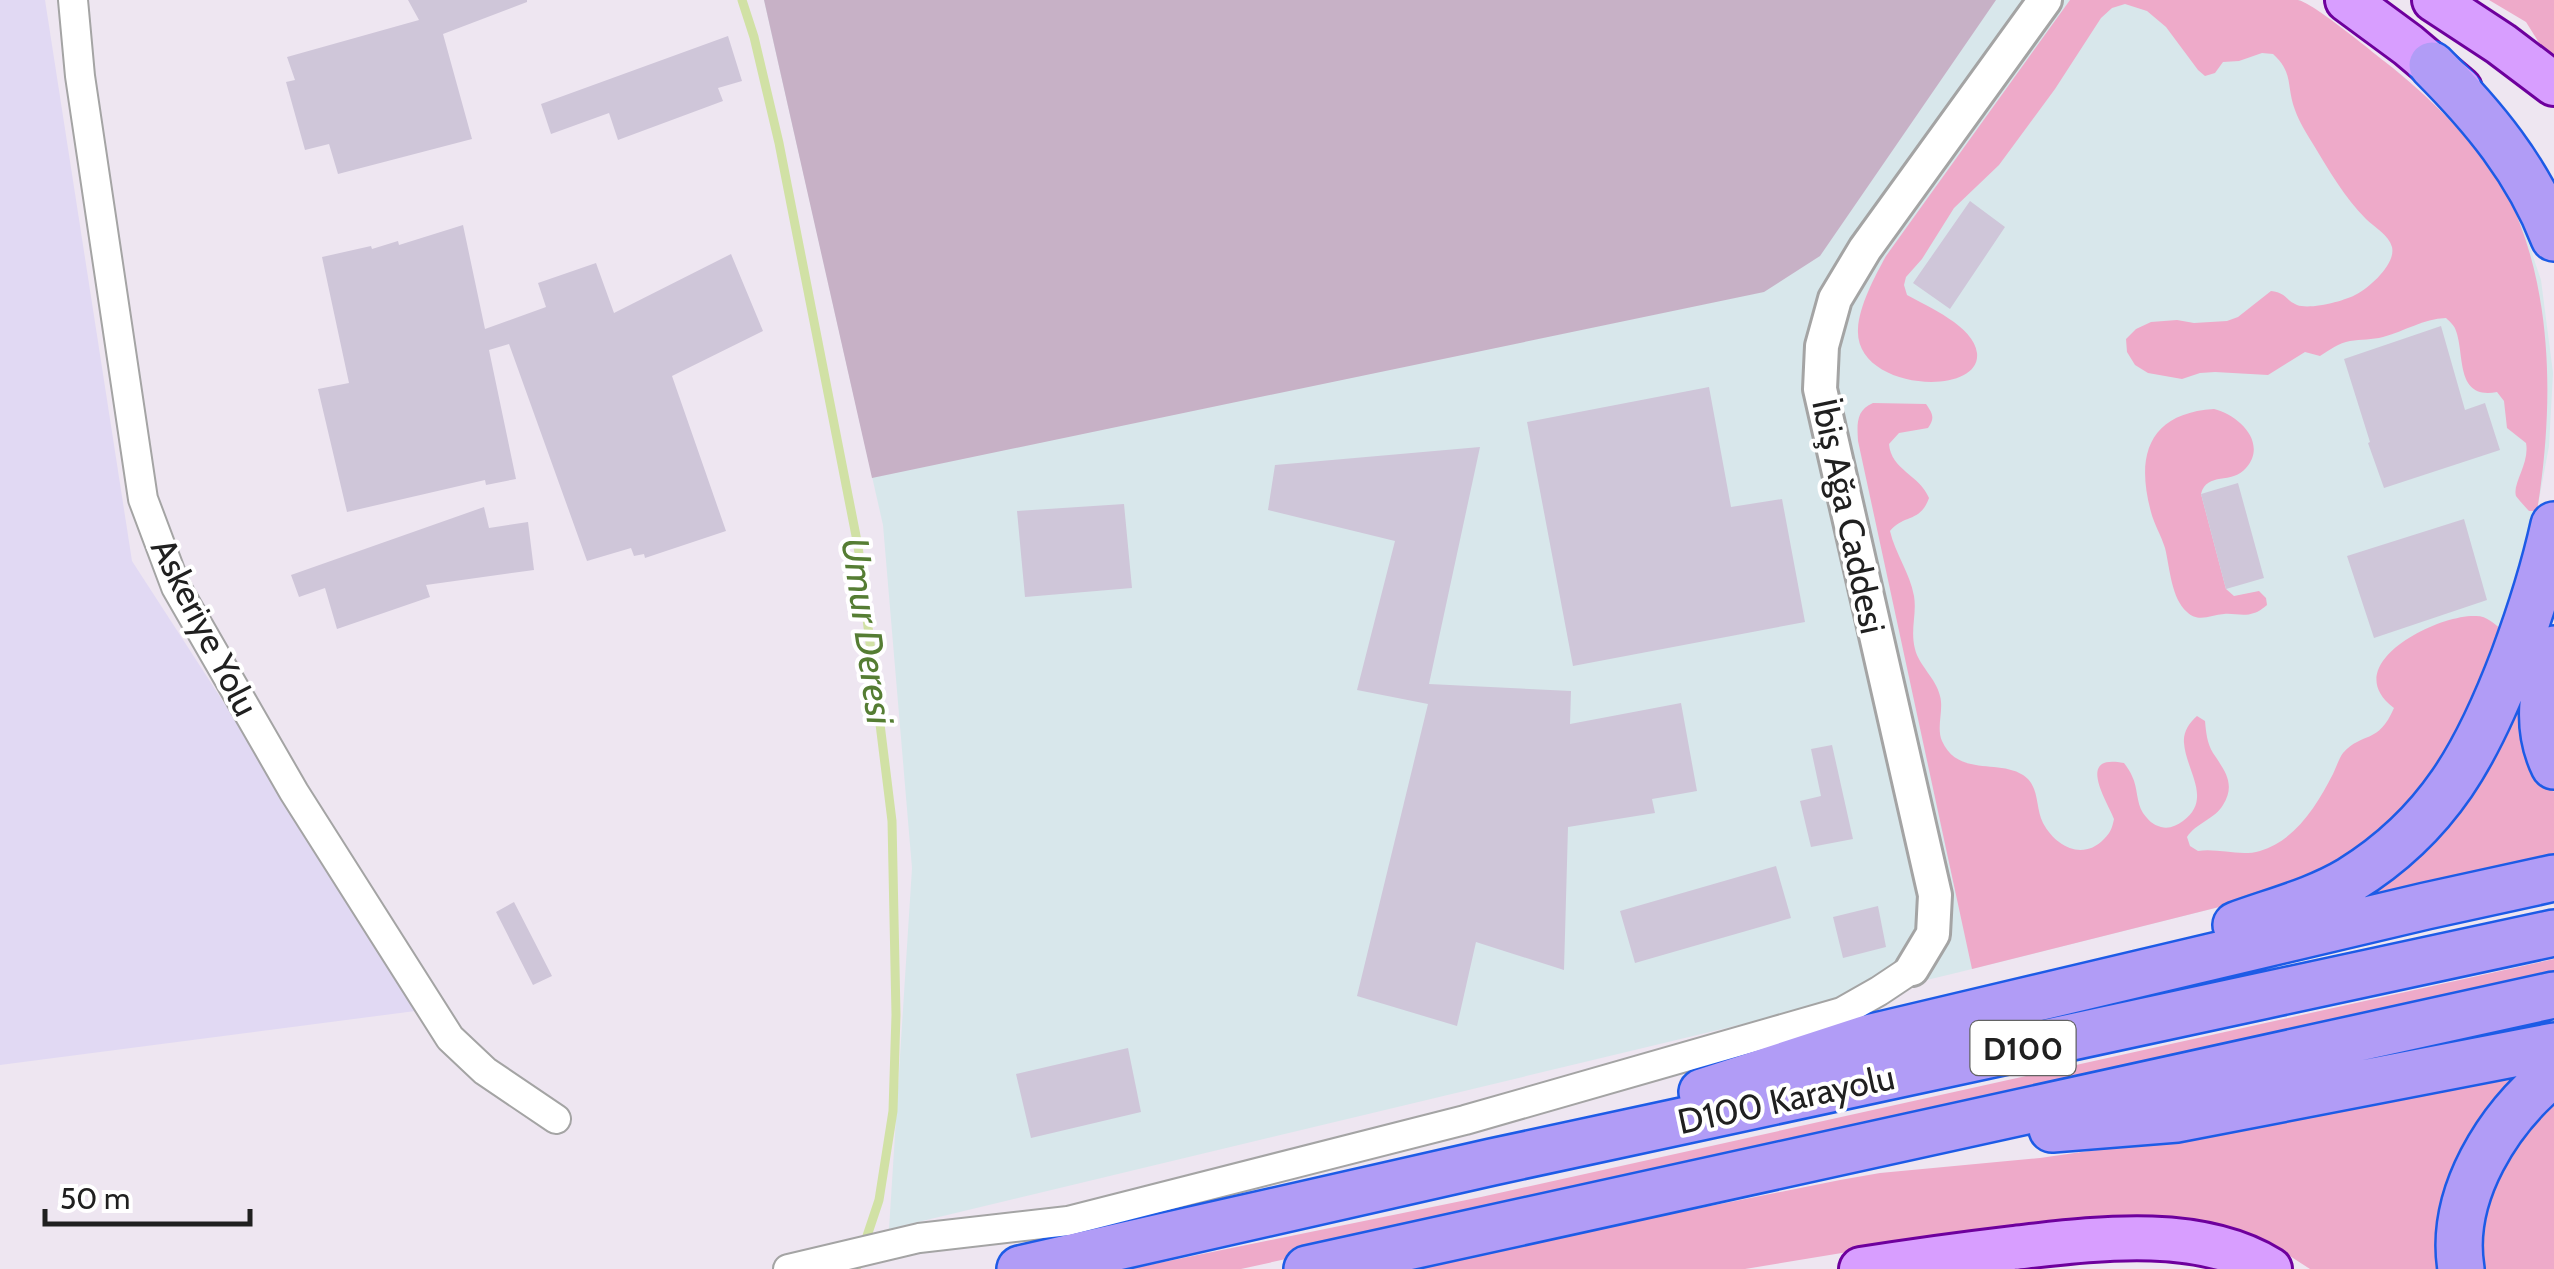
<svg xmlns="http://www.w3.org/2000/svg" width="2554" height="1269" font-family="Cabin,sans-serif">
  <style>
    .industrial { fill: #d8e7eb }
    .military { fill: #e1d9f3 }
    .construction { fill: #c7b1c6 }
    .grass { fill: #eeaac9 }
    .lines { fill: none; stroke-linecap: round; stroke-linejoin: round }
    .stream { stroke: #d1e1a5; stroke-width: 9 }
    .building { fill: #cfc6d9 }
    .minor-casing { stroke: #a4a4a4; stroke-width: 32 }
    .tertiary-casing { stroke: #a4a4a4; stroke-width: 38 }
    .primary-casing { stroke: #6e009d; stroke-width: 48 }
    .trunk-casing { stroke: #1d5be6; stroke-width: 50 }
    .minor { stroke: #fff; stroke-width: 28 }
    .tertiary { stroke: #fff; stroke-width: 32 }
    .primary { stroke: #d89eff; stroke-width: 42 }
    .trunk { stroke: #b19cf6; stroke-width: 45 }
    .labels { text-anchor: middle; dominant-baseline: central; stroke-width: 8; stroke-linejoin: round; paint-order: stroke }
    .shield { fill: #fff; stroke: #636363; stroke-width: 2.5 }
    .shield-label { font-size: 32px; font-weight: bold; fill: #202020 }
    .street-label { font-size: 35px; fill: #202020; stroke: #fff }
    .water-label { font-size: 38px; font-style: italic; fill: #557d33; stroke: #fff }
  </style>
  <rect width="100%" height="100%" fill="#eee6f1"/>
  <!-- industrial -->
  <path class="industrial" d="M 764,0 L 2300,0 L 2402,75 L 2482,157 L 2507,193 L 2521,221 L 2541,280 L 2553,373 L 2549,446 L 2534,527 L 2496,651 L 2259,897 L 1960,972 L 889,1229 L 912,868 L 883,525 Z"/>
  <!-- military -->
  <path class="military" d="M 0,0 L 45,0 L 132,561 L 423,1010 L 0,1065 Z"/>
  <!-- construction -->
  <path class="construction" d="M 764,0 L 1996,0 L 1820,256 L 1764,292 L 872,478 Z"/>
  <!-- grass -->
  <path class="grass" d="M 2070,0 C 2123,0 2176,0 2229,0 C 2248,0 2280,0 2298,0 C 2313,3 2369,49 2384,61 C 2430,97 2477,143 2507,194 C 2554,289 2554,407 2537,511 L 2529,511 C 2527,509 2518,499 2516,496 C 2512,484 2530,463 2526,443 L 2507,428 L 2504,401 L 2497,392 C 2455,400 2465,355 2456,331 C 2455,326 2449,321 2446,318 C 2423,319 2405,331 2383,337 C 2372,340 2361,339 2350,341 C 2339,343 2329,350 2320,356 L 2305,352 L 2268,375 L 2215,372 L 2200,373 L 2182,379 L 2148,373 L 2135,365 L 2127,352 L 2126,339 L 2136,329 L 2151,322 L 2177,320 L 2194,323 L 2227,321 L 2238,317 L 2271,291 C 2287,293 2285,300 2297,305 C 2310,310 2345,301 2357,294 C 2370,287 2396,264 2392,247 C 2389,235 2374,227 2366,219 C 2345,198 2328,169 2313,144 C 2306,133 2299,121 2295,110 C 2286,86 2294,73 2273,54 L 2262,53 L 2239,61 L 2223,62 L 2215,73 L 2205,76 L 2198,70 L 2166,27 L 2147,11 L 2125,4 L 2112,8 L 2101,18 L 2055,89 L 1999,165 L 1954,208 L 1922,259 L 1906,277 L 1904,285 L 1907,295 C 1928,307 1974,326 1977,353 C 1982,398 1854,391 1858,329 C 1859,306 1875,276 1886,256 Z
    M 2489,0 L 2554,0 L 2554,61 L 2546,54 L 2526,22 Z
    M 1873,403 L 1926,404 C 1933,414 1935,418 1928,428 L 1899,433 L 1889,444 C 1891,470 1920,475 1929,498 C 1920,523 1904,514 1890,531 C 1895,553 1910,573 1914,596 C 1917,614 1910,630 1915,649 C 1919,666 1936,678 1940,696 C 1944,710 1936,727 1942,741 C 1958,777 1998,759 2023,775 C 2040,786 2035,807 2043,823 C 2056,847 2083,861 2104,839 C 2111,832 2112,828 2114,819 C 2107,801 2075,753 2124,763 C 2127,767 2130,771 2132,776 C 2138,788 2136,802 2143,813 C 2148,820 2153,825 2161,827 C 2169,829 2176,826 2183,821 C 2213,799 2186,771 2184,743 C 2183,732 2189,723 2197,716 L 2205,721 C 2206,732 2207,743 2213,753 C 2225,771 2236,784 2223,805 C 2215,819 2196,823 2187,837 L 2190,846 L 2198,851 C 2219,848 2240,857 2260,851 C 2296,840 2317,805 2333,774 C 2336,768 2339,758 2343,753 C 2363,731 2378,745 2394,708 C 2336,665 2437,614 2476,616 C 2487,616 2495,624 2503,631 L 2441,769 L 2388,829 L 2330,869 L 2259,897 L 1972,969 L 1858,441 C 1857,424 1856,410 1873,403 Z
    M 2214,409 C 2239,415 2268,443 2246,468 C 2232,485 2207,471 2201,494 L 2226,589 L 2234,596 L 2259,591 L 2266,598 L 2267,605 C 2263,608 2259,612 2254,613 C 2244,617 2234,613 2224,614 C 2211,615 2198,623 2187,612 C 2171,598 2170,568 2165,548 C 2161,535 2154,524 2151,512 C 2135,454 2150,413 2214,409 Z
    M 2530,679 L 2547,782 L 2554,792 L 2554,865 L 2297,923 Z
    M 2554,959 L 2554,979 L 1241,1269 L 1129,1269 L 1481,1197 Z
    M 2552,1056 L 2446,1269 L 2310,1269 L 2273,1245 L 2254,1236 L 2200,1222 L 2139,1217 L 1866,1249 L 1745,1269 L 1397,1269 L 1840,1180 L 1880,1173 L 2040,1158 L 2165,1140 Z
    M 2554,1089 L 2554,1269 L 2474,1269 L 2486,1186 Z"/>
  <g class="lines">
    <!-- stream -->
    <path class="stream" d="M 742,0 L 754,37 L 779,143 L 858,546 L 892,821 L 896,1015 L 893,1111 L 879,1200 L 856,1269"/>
  </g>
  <!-- building -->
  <path class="building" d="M 408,0 L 527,0 L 527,2 L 443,34 L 472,139 L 338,174 L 329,144 L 305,150 L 286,82 L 295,80 L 287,57 L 419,20 Z
    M 728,36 L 742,81 L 718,88 L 723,101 L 618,140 L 609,113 L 551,134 L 541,104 Z
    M 1970,201 L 2005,227 L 1950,309 L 1913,283 Z
    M 463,225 L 485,329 L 546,307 L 538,283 L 596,263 L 614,313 L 731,254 L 763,331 L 672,376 L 726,531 L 645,558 L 644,554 L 634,556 L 631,548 L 587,561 L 509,344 L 489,350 L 516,479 L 486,485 L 485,480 L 347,512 L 318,389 L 349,383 L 322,257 L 371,246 L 372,249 L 398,241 L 399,245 Z
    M 2441,326 L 2465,410 L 2485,403 L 2500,450 L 2384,488 L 2368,443 L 2370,442 L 2344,359 Z
    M 1709,387 L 1731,507 L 1782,499 L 1805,622 L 1573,666 L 1527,422 Z
    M 1480,447 L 1429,684 L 1571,691 L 1570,724 L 1681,703 L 1697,791 L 1652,799 L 1655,813 L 1568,827 L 1564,970 L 1476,942 L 1457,1026 L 1357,996 L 1428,704 L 1357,690 L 1395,541 L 1268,510 L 1275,465 Z
    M 2238,483 L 2264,578 L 2226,589 L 2201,494 Z
    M 1124,504 L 1132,588 L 1025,597 L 1017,511 Z
    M 484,507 L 489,528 L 528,522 L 534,570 L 426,585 L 430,597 L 337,629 L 325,588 L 299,597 L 291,575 Z
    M 2464,519 L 2487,600 L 2374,638 L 2347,556 Z
    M 1832,745 L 1853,839 L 1811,847 L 1800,801 L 1821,796 L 1811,749 Z
    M 1776,866 L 1791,918 L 1635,963 L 1620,911 Z
    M 514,902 L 552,976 L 533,985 L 496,912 Z
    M 1878,906 L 1886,947 L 1843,958 L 1833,917 Z
    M 1128,1048 L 1141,1112 L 1031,1138 L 1016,1074 Z"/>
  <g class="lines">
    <defs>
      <path id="minor" d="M 73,0 L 80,76 L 143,499 L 176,587 L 294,792 L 450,1038 L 485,1071 L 556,1119
        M 788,1269 L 919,1238 L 1068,1221 L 1465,1120 L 1842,1012 L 1879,991 L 1912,969"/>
      <path id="tertiary" d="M 1912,969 L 1933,934 L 1935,895 L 1820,389 L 1822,346 L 1835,299 L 1865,249 L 2045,0"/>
      <path id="primary" d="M 2347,0 L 2408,45 L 2460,89
        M 2434,0 L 2501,44 L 2554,84
        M 1861,1269 C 1911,1261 1962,1254 2013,1248 C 2093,1239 2198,1224 2270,1269"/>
      <path id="trunk" d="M 2432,65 C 2483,116 2528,170 2554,238
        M 2554,649 C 2543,689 2535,727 2554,766
        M 2236,925 C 2274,911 2315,901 2350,880 C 2439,825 2478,752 2514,657 C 2530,614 2544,570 2554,525
        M 1702,1092 L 1868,1038 L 2426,906 L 2554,878
        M 2052,1129 L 2177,1119 L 2554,1046
        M 1020,1269 L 1492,1162 L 2554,933
        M 1307,1269 L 2554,995
        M 2461,1269 C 2449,1195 2498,1118 2554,1073"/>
    </defs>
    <!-- minor casing -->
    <use href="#minor" class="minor-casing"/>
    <!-- tertiary casing -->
    <use href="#tertiary" class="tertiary-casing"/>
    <!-- primary casing -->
    <use href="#primary" class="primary-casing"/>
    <!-- trunk casing -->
    <use href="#trunk" class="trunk-casing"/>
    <!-- minor -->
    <use href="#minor" class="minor"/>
    <!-- tertiary -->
    <use href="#tertiary" class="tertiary"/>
    <!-- primary -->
    <use href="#primary" class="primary"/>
    <!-- trunk -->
    <use href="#trunk" class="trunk"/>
  </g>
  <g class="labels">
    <!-- shield labels -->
    <rect class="shield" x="1970.5" y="1021" width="105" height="54" rx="8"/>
    <g class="shield-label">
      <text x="2023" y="1048">D100</text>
    </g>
    <!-- street labels -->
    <g class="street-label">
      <text transform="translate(1849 516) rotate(78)">İbiş Ağa Caddesi</text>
      <text transform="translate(205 627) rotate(63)">Askeriye Yolu</text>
      <text transform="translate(1786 1099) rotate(-12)">D100 Karayolu</text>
    </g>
    <!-- water labels -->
    <g class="water-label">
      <text transform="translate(868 631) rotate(82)">Umur Deresi</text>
    </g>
  </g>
  <!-- scale -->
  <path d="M45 1209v15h205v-15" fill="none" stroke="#202020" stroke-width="5"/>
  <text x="60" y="1209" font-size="30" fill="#202020" stroke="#ffffff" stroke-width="8" paint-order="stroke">50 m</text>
</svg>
